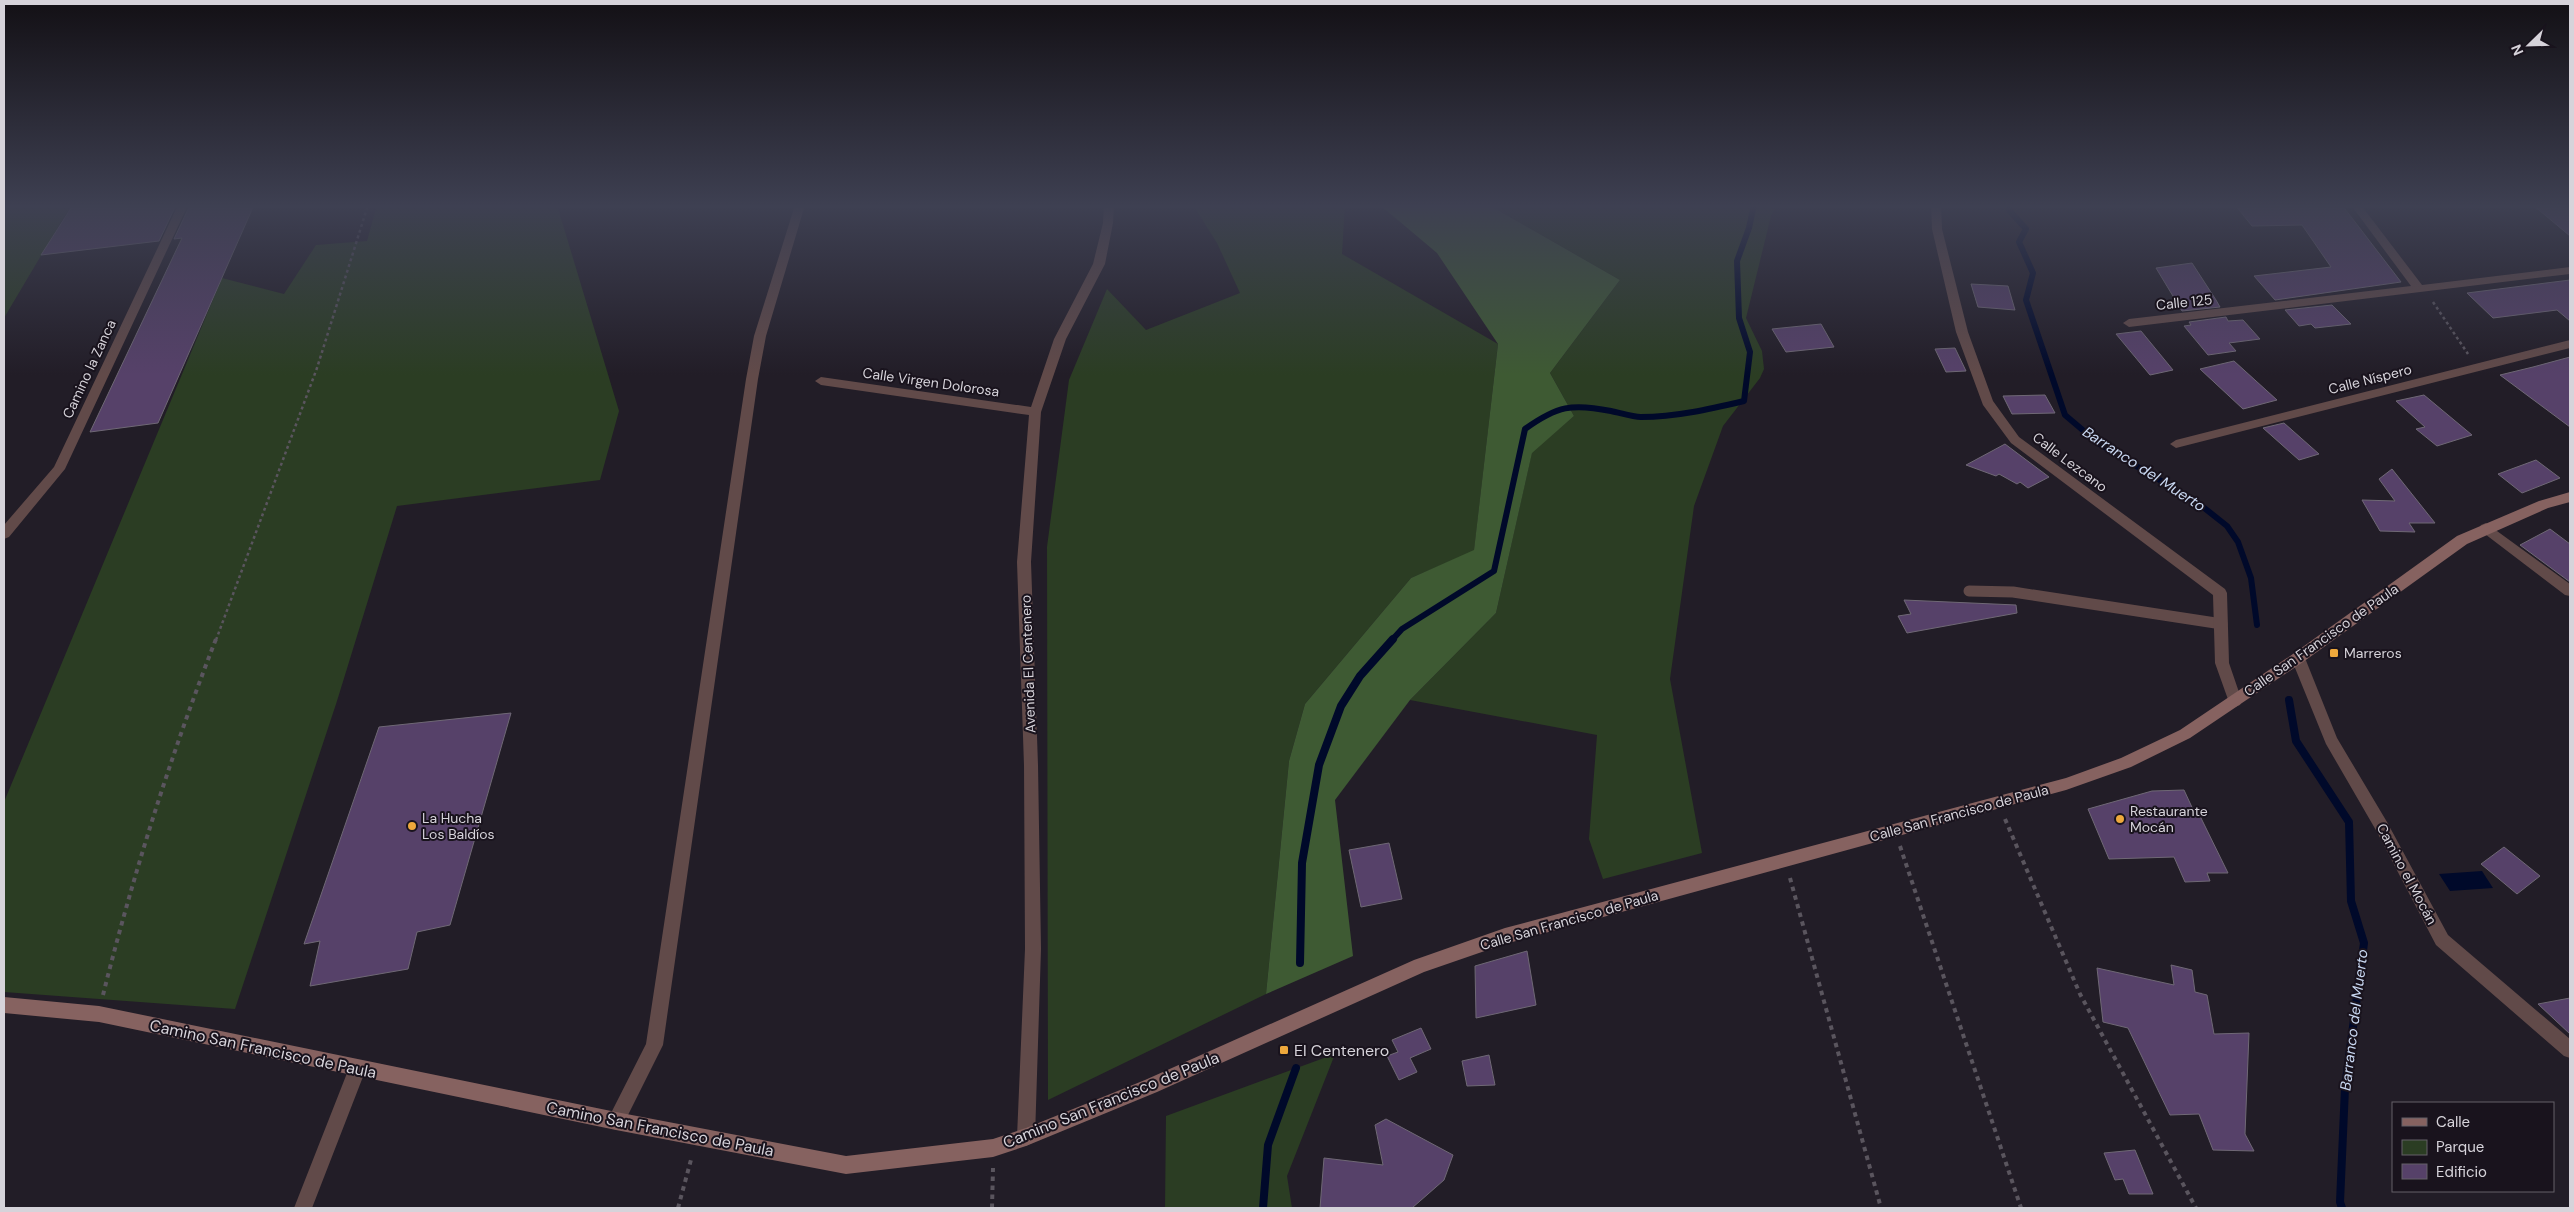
<svg xmlns="http://www.w3.org/2000/svg" width="2574" height="1212" font-family="'DM Sans',sans-serif">
  <style>
    .green { fill: #2b3d23 }
    .forest { fill: #3e5a33 }
    .water { fill: #00092a }
    .lines { fill: none; stroke-linecap: round; stroke-linejoin: round }
    .stream-far1 { stroke: #00092a; stroke-width: 6 }
    .stream { stroke: #00092a; stroke-width: 8 }
    .building { fill: #564169; stroke: #6f6875 }
    .path-far1 { stroke: #5a555e; stroke-width: 2.5; stroke-dasharray: 3 3; stroke-linecap: butt }
    .path { stroke: #5a555e; stroke-width: 4; stroke-dasharray: 4.5 4.5; stroke-linecap: butt }
    .service { stroke: #614a49; stroke-width: 11 }
    .minor { fill: #614a49; fill-rule: evenodd }
    .secondary { fill: #866260; fill-rule: evenodd }
    .poi-dot { fill: #eea83c; stroke: #19131d; stroke-width: 2 }
    .labels { text-anchor: middle; dominant-baseline: central; stroke-width: 4; stroke-linejoin: round; paint-order: stroke }
    .street-label { font-size: 14px; fill: #d6d3da; stroke: #19131d }
    .poi-label { font-size: 14px; fill: #d6d3da; stroke: #19131d; text-anchor: start }
    .water-label { font-size: 15px; font-style: italic; fill: #c9d8f2; stroke: #19131d }
    .near-street-label { font-size: 16px; fill: #d6d3da; stroke: #19131d }
    .near-poi-label { font-size: 16px; fill: #d6d3da; stroke: #19131d; text-anchor: start }
  </style>
  <rect width="100%" height="100%" fill="#221d27"/>
  <!-- green -->
  <path class="green" d="M 4,205 L 71,205 L 4,318 Z
    M 377,205 L 557,205 L 619,411 L 600,480 L 397,506 L 337,701 L 235,1009 L 4,992 L 4,802 L 222,278 L 284,294 L 316,245 L 367,241 Z
    M 1193,205 L 1345,205 L 1342,254 L 1498,344 L 1474,551 L 1411,578 L 1305,704 L 1289,761 L 1266,994 L 1048,1100 L 1047,547 L 1069,380 L 1107,289 L 1146,330 L 1240,293 L 1217,243 Z
    M 1489,205 L 1776,205 L 1771,216 L 1746,318 L 1762,351 L 1764,369 L 1760,378 L 1723,426 L 1694,506 L 1670,679 L 1702,853 L 1603,879 L 1589,839 L 1597,735 L 1410,700 L 1496,613 L 1532,452 L 1574,416 L 1550,373 L 1620,280 Z
    M 1335,1054 L 1287,1176 L 1292,1208 L 1165,1208 L 1166,1116 Z"/>
  <!-- forest -->
  <path class="forest" d="M 1380,205 L 1489,205 L 1620,280 L 1550,373 L 1574,416 L 1532,453 L 1496,613 L 1410,700 L 1335,800 L 1353,956 L 1266,994 L 1289,761 L 1305,704 L 1411,578 L 1474,550 L 1498,344 L 1437,253 Z"/>
  <!-- water -->
  <path class="water" d="M 2482,871 L 2493,888 L 2450,891 L 2439,874 Z"/>
  <g class="lines">
    <!-- stream-far1 -->
    <path class="stream-far1" d="M 2009,205 L 2009,210 L 2026,229 L 2019,242 L 2033,273 L 2026,300 L 2065,415 L 2098,443 L 2198,503 L 2227,526 L 2238,542 L 2251,578 L 2257,625
      M 1392,640 L 1402,629 L 1494,571 L 1525,429 C 1557,406 1572,403 1611,411 C 1621,413 1632,417 1641,417 C 1676,417 1710,409 1744,401 L 1750,352 L 1739,318 L 1737,261 L 1749,228 L 1754,205"/>
    <!-- stream -->
    <path class="stream" d="M 2289,700 L 2296,741 L 2349,822 L 2351,901 L 2364,943 L 2345,1088 L 2340,1202 L 2342,1208
      M 1300,963 L 1302,863 L 1319,765 L 1341,706 L 1360,676 L 1393,639
      M 1263,1208 L 1268,1145 L 1296,1068"/>
  </g>
  <!-- building -->
  <path class="building" d="M 73,205 L 176,205 L 159,241 L 41,255 Z
    M 190,205 L 254,205 L 158,423 L 90,432 L 182,238 L 174,239 Z
    M 2235,205 L 2342,205 L 2401,282 L 2275,300 L 2254,276 L 2331,267 L 2302,225 L 2252,226 Z
    M 2533,205 L 2570,205 L 2570,236 Z
    M 2192,263 L 2216,300 L 2220,307 L 2182,311 L 2156,268 Z
    M 2570,280 L 2570,321 L 2557,310 L 2493,318 L 2467,293 Z
    M 1971,284 L 2008,286 L 2015,310 L 1978,307 Z
    M 2332,305 L 2351,324 L 2315,328 L 2311,324 L 2299,326 L 2285,310 Z
    M 2226,317 L 2228,321 L 2243,320 L 2260,339 L 2229,343 L 2236,351 L 2208,355 L 2184,326 L 2191,325 L 2189,322 Z
    M 1821,324 L 1834,347 L 1786,352 L 1772,329 Z
    M 2141,331 L 2173,370 L 2150,375 L 2116,334 Z
    M 1955,348 L 1966,371 L 1946,372 L 1935,349 Z
    M 2570,357 L 2570,427 L 2500,375 L 2533,367 Z
    M 2234,361 L 2277,400 L 2243,409 L 2200,369 Z
    M 2045,395 L 2055,413 L 2012,414 L 2003,396 Z
    M 2424,395 L 2472,435 L 2437,446 L 2416,429 L 2425,427 L 2396,401 Z
    M 2284,423 L 2319,454 L 2299,460 L 2263,428 Z
    M 2005,444 L 2049,477 L 2028,488 L 2020,482 L 2017,484 L 1999,474 L 1996,476 L 1966,465 Z
    M 2536,460 L 2560,478 L 2522,493 L 2498,474 Z
    M 2392,469 L 2435,523 L 2409,523 L 2415,532 L 2380,531 L 2362,500 L 2395,501 L 2379,479 Z
    M 2550,529 L 2570,544 L 2570,582 L 2520,545 Z
    M 1904,600 L 2016,605 L 2017,613 L 1907,633 L 1898,616 L 1911,614 Z
    M 511,713 L 450,925 L 417,932 L 408,969 L 310,986 L 320,941 L 304,944 L 379,727 Z
    M 2184,790 L 2196,816 L 2200,816 L 2228,873 L 2207,873 L 2210,881 L 2185,882 L 2174,857 L 2109,859 L 2088,809 L 2152,791 Z
    M 1389,843 L 1402,899 L 1361,907 L 1349,850 Z
    M 2504,847 L 2540,876 L 2517,894 L 2481,864 Z
    M 1527,951 L 1536,1005 L 1476,1018 L 1475,966 Z
    M 2171,965 L 2192,970 L 2195,992 L 2207,995 L 2214,1034 L 2249,1033 L 2245,1134 L 2254,1151 L 2213,1150 L 2199,1114 L 2170,1115 L 2128,1028 L 2103,1022 L 2097,968 L 2174,985 Z
    M 2570,998 L 2570,1034 L 2538,1004 Z
    M 1421,1028 L 1431,1049 L 1410,1058 L 1417,1072 L 1399,1080 L 1387,1056 L 1398,1052 L 1392,1040 Z
    M 1489,1055 L 1495,1085 L 1467,1086 L 1462,1061 Z
    M 1386,1119 L 1453,1155 L 1444,1180 L 1412,1208 L 1320,1208 L 1324,1158 L 1383,1165 L 1375,1125 Z
    M 2135,1150 L 2153,1194 L 2129,1194 L 2123,1179 L 2115,1180 L 2104,1153 Z"/>
  <g class="lines">
    <!-- path-far1 -->
    <path class="path-far1" d="M 2433,302 L 2468,354
      M 216,640 L 317,368 L 368,205"/>
    <!-- path -->
    <path class="path" d="M 2005,819 L 2080,994 L 2196,1208
      M 1900,846 L 2021,1208
      M 1790,878 L 1881,1208
      M 103,995 C 133,875 171,754 216,639
      M 678,1208 L 692,1156
      M 992,1208 L 993,1168"/>
    <!-- service -->
    <path class="service" d="M 1969,591 L 2013,592 L 2222,624"/>
    <!-- minor -->
    <path class="minor" d="M 178,205 L 188,205 L 65,469 L 9,537 L 4,539 L 4,525 L 54,467 Z
      M 795,205 L 805,205 L 766,336 L 758,379 L 663,1045 L 622,1127 L 616,1130 L 610,1127 L 607,1121 L 646,1044 L 746,379 L 754,336 Z
      M 1104,205 L 1114,205 L 1113,223 L 1105,264 L 1066,339 L 1041,412 L 1031,562 L 1038,765 L 1041,949 L 1035,1137 L 1032,1143 L 1026,1146 L 1020,1143 L 1017,1137 L 1025,949 L 1024,765 L 1017,562 L 1029,415 L 821,385 L 815,381 L 821,377 L 1031,407 L 1054,339 L 1093,264 L 1103,223 Z
      M 1931,205 L 1941,205 L 1942,229 L 1968,332 L 1993,401 L 2019,437 L 2225,589 L 2227,593 L 2229,663 L 2242,701 L 2240,705 L 2235,707 L 2230,705 L 2215,663 L 2213,595 L 2011,443 L 1983,405 L 1956,332 L 1932,229 Z
      M 2351,205 L 2361,205 L 2422,285 L 2570,267 L 2570,274 L 2129,327 L 2123,323 L 2129,319 L 2411,286 Z
      M 2570,340 L 2570,348 L 2176,448 L 2170,444 L 2176,440 Z
      M 2486,523 L 2570,584 L 2570,596 L 2565,595 L 2481,531 L 2479,528 L 2481,525 Z
      M 2298,652 L 2303,654 L 2305,658 L 2337,738 L 2387,822 L 2448,935 L 2570,1039 L 2570,1058 L 2564,1056 L 2436,945 L 2377,832 L 2326,744 L 2291,658 L 2293,654 Z
      M 357,1060 L 363,1063 L 366,1069 L 312,1208 L 294,1208 L 351,1063 Z"/>
    <!-- secondary -->
    <path class="secondary" d="M 2570,492 L 2570,502 L 2548,508 L 2467,544 L 2303,662 L 2190,738 L 2131,767 L 2066,790 L 1505,944 L 1424,972 L 1157,1092 L 1026,1146 L 993,1157 L 846,1174 L 616,1130 L 99,1022 L 4,1013 L 4,997 L 99,1006 L 616,1112 L 846,1156 L 993,1139 L 1026,1128 L 1145,1080 L 1414,960 L 1505,928 L 2066,778 L 2121,758 L 2180,730 L 2293,654 L 2457,536 L 2539,501 Z"/>
  </g>
  <!-- sky -->
  <linearGradient id="sky" x2="0" y2="1"><stop stop-color="#131015"/><stop offset="0.55" stop-color="#3e4052"/><stop offset="1" stop-color="#3e4052" stop-opacity="0"/></linearGradient>
  <rect width="2574" height="375" fill="url(#sky)"/>
  <!-- markers -->
  <g class="poi-dot">
    <rect x="2329" y="648" width="10" height="10" rx="2.5"/>
    <circle cx="2120" cy="819" r="5"/>
    <circle cx="412" cy="826" r="5"/>
    <rect x="1279" y="1045" width="10" height="10" rx="2.5"/>
  </g>
  <g class="labels">
    <!-- street labels -->
    <g class="street-label">
      <text transform="translate(2184 302) rotate(-6)">Calle 125</text>
      <text transform="translate(89 369) rotate(-65)">Camino la Zanca</text>
      <text transform="translate(2370 379) rotate(-14)">Calle Níspero</text>
      <text transform="translate(931 382) rotate(8)">Calle Virgen Dolorosa</text>
      <text transform="translate(2070 462) rotate(37)">Calle Lezcano</text>
      <text transform="translate(2321 640) rotate(-35)">Calle San Francisco de Paula</text>
      <text transform="translate(1028 664) rotate(-92)">Avenida El Centenero</text>
      <text transform="translate(1959 813) rotate(-15)">Calle San Francisco de Paula</text>
      <text transform="translate(2407 874) rotate(62)">Camino el Mocán</text>
      <text transform="translate(1569 920) rotate(-16)">Calle San Francisco de Paula</text>
    </g>
    <!-- poi labels -->
    <g class="poi-label">
      <text x="2344" y="653">Marreros</text>
      <text x="2130" y="811">Restaurante<tspan x="2130" dy="16">Mocán</tspan></text>
      <text x="422" y="818">La Hucha<tspan x="422" dy="16">Los Baldíos</tspan></text>
    </g>
    <!-- water labels -->
    <g class="water-label">
      <text transform="translate(2144 469) rotate(33)">Barranco del Muerto</text>
      <text transform="translate(2354 1020) rotate(-83)">Barranco del Muerto</text>
    </g>
    <!-- near-street labels -->
    <g class="near-street-label">
      <text transform="translate(263 1049) rotate(12)">Camino San Francisco de Paula</text>
      <text transform="translate(1111 1100) rotate(-22)">Camino San Francisco de Paula</text>
      <text transform="translate(660 1129) rotate(11)">Camino San Francisco de Paula</text>
    </g>
    <!-- near-poi labels -->
    <g class="near-poi-label">
      <text x="1294" y="1050">El Centenero</text>
    </g>
  </g>
  <!-- border -->
  <rect width="2574" height="1212" fill="none" stroke="#d6d3da" stroke-width="10"/>
  <!-- legend -->
  <rect x="2392" y="1102" width="162" height="90" fill="#19131d" stroke="#656069"/>
  <rect x="2402" y="1118" width="25" height="8" fill="#866260" stroke="#656069"/>
  <text x="2436" y="1127" font-size="15" fill="#d6d3da">Calle</text>
  <rect x="2402" y="1140" width="25" height="15" fill="#2b3d23" stroke="#656069"/>
  <text x="2436" y="1152" font-size="15" fill="#d6d3da">Parque</text>
  <rect x="2402" y="1164" width="25" height="15" fill="#564169" stroke="#656069"/>
  <text x="2436" y="1177" font-size="15" fill="#d6d3da">Edificio</text>
  <!-- north arrow -->
  <g transform="translate(2529 45) rotate(247)" stroke="#19131d" stroke-width="4" paint-order="stroke">
  <path d="M0-4L9 19L0 12L-9 19Z" fill="#d6d3da"/>
  <text y="-8" font-size="14" font-weight="bold" text-anchor="middle" fill="#d6d3da">N</text>
  </g>
</svg>
